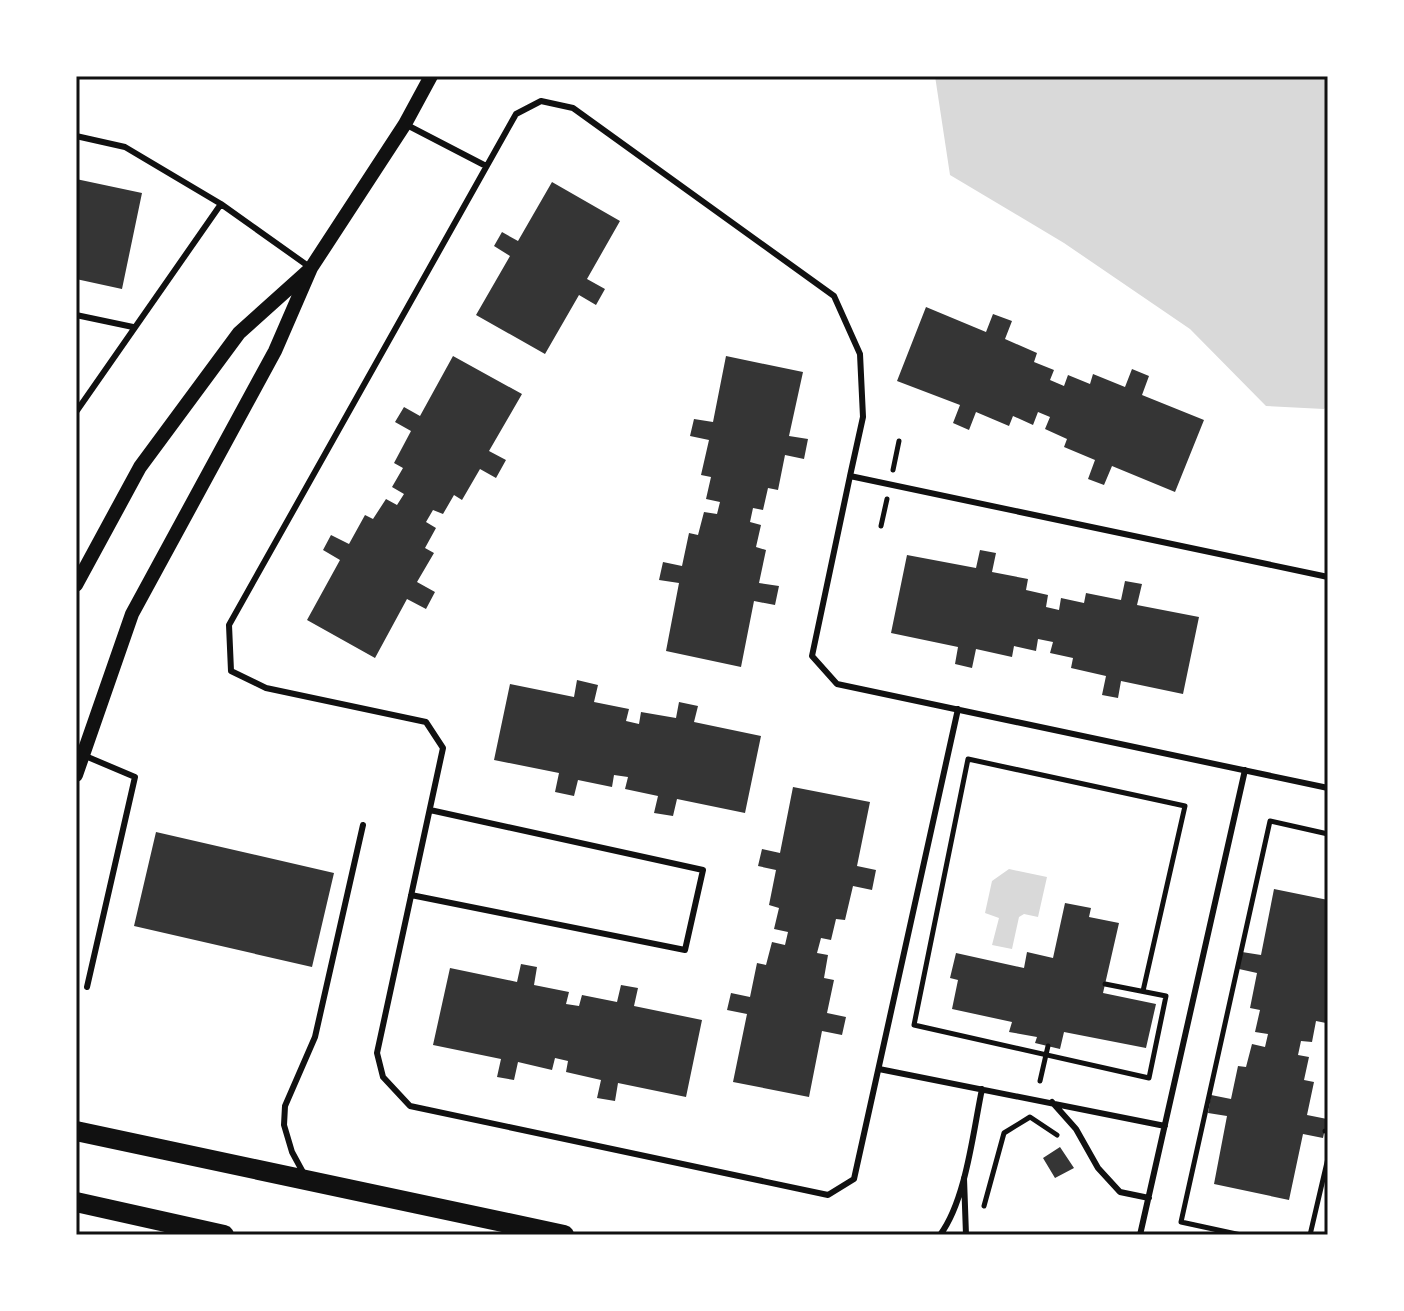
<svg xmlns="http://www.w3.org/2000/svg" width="1404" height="1311" font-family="'Roboto Condensed',sans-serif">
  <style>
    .water { fill: #d9d9d9 }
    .building { fill: #353535 }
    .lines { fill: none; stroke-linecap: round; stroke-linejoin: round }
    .path { stroke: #111; stroke-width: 5 }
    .service { stroke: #111; stroke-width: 6 }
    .tertiary { stroke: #111; stroke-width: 14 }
    .primary { stroke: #111; stroke-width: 20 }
    .neatline { fill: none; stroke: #111; stroke-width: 3 }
  </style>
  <rect width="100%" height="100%" fill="#fff"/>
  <!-- water -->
  <path class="water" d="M 935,76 L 1328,76 L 1328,405 L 1324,409 L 1266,406 L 1190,329 L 1064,243 L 950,175 Z
    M 1009,869 L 1047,877 L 1038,917 L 1024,914 L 1019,917 L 1012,949 L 992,945 L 999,918 L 985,913 L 992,881 Z"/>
  <!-- building -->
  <path class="building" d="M 76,179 L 142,193 L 122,289 L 76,279 Z
    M 552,182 L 620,221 L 587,279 L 605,289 L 596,305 L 579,295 L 545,354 L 476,315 L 510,256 L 494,246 L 502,232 L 518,241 Z
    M 926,307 L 986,332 L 993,314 L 1012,321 L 1005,339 L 1037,353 L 1034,362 L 1054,370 L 1050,380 L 1064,386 L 1068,375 L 1090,384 L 1093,374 L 1125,387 L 1132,369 L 1149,376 L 1142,395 L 1204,420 L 1175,492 L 1112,466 L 1104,485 L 1088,479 L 1095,460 L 1064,447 L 1067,439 L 1045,429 L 1050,417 L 1038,412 L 1033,425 L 1013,416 L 1009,426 L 976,412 L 969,430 L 953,423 L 960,405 L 897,381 Z
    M 453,356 L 522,394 L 489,451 L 506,460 L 496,478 L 480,469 L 462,500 L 454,495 L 443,514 L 433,510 L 426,522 L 436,528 L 425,548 L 434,553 L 417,582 L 435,592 L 426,609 L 407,599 L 375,658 L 307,620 L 340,560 L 323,550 L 331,535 L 349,544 L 365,515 L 373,519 L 386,499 L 397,505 L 404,494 L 392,487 L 403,468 L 394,463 L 411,431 L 395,422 L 404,407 L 420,416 Z
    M 726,356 L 803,372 L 789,436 L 808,439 L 804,459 L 785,455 L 778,490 L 768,488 L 763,510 L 753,508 L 750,522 L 761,525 L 756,547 L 766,550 L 759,583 L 779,586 L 775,605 L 754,601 L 741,667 L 666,651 L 679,583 L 659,580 L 663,562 L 682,566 L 689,533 L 698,535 L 704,512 L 717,514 L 720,502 L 706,499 L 711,477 L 701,475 L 709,440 L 690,436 L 694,419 L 713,422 Z
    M 980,550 L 996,553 L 992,572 L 1028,579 L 1026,590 L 1048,595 L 1046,607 L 1059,610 L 1061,598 L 1084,603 L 1086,593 L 1121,600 L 1125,581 L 1142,584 L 1137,605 L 1199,617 L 1183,694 L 1121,681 L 1118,698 L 1102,695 L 1106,676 L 1071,668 L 1073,658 L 1050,653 L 1053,642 L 1038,639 L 1036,651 L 1014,646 L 1012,657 L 976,649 L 972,668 L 955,664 L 958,647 L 891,633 L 907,555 L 976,568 Z
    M 577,680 L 598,685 L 594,702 L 629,709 L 626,721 L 639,724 L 641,712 L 676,718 L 679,702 L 698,706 L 694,722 L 761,736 L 745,813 L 677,799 L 673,816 L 654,813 L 658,796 L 625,789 L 628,777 L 614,775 L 612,787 L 578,780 L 574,796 L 555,792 L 559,773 L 494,760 L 510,684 L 574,697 Z
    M 793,787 L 870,802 L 857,866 L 876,870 L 872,890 L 853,886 L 845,920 L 836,919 L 831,940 L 821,938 L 817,953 L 828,955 L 824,978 L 834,980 L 827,1013 L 846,1017 L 842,1035 L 822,1031 L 809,1097 L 733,1082 L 747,1014 L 727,1010 L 731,993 L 750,997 L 757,963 L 766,965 L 772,942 L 785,945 L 788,932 L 774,929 L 779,908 L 769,905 L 776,870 L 758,866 L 762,849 L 780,853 Z
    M 156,832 L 334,873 L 312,967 L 134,926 Z
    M 1274,889 L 1328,900 L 1328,1012 L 1326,1023 L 1316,1021 L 1312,1042 L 1301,1041 L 1298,1055 L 1309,1057 L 1304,1080 L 1314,1082 L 1307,1115 L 1327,1119 L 1323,1138 L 1303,1134 L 1289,1200 L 1214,1184 L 1227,1116 L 1208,1113 L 1211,1095 L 1231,1099 L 1238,1066 L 1246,1067 L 1252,1044 L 1265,1047 L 1268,1034 L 1255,1032 L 1260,1010 L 1250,1008 L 1257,973 L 1239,969 L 1242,952 L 1261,955 Z
    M 1065,903 L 1091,908 L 1089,917 L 1119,923 L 1103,993 L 1156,1004 L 1146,1048 L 1064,1032 L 1060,1049 L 1035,1043 L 1037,1037 L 1009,1032 L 1012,1022 L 952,1009 L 958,980 L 950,978 L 956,953 L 1024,968 L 1027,952 L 1053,958 Z
    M 521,964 L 537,967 L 534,985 L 569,992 L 566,1004 L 579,1006 L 582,995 L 617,1002 L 621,985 L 638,988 L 634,1006 L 702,1020 L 686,1097 L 618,1083 L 615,1101 L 597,1098 L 601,1080 L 566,1072 L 568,1061 L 555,1058 L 552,1070 L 518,1062 L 514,1080 L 497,1077 L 501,1059 L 433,1045 L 450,968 L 517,982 Z
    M 1060,1147 L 1074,1168 L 1055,1178 L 1043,1158 Z"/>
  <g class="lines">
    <!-- path -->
    <path class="path" d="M 893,470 L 899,441
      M 881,526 L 887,499
      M 1105,984 L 1166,996 L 1149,1078 L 914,1025 L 968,759 L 1185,806 L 1143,991
      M 1040,1081 L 1048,1046
      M 1325,1131 L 1328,1131
      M 984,1206 L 1004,1133 L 1030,1117 L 1057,1135
      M 1241,1235 L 1181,1222 L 1270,821 L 1328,834
      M 1310,1235 L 1328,1158"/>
    <!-- service -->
    <path class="service" d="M 405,124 L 486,166
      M 76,136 L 125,147 L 221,204 L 311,268
      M 76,315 L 133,327
      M 76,412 L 221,204
      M 850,476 L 863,417 L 860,354 L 834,296 L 573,108 L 541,101 L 516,114 L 229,625 L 231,671 L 266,688 L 426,722 L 443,748 L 377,1053 L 383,1077 L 410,1106 L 828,1195 L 854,1179 L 958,709
      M 1328,577 L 850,476 L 812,656 L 837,684 L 1328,788
      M 83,755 L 135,777 L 87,987
      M 411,895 L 685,950 L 703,870 L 430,810
      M 879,1069 L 1165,1126
      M 1052,1102 L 1076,1129 L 1098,1168 L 1120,1192 L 1149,1198
      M 305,1176 L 292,1152 L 284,1125 L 285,1106 L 315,1037 L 363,825
      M 964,1178 L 966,1235
      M 940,1235 C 966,1200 973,1132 982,1089
      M 1140,1235 L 1245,770"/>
    <!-- tertiary -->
    <path class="tertiary" d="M 76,585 L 140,467 L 239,333 L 308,271
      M 76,775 L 132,614 L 275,351 L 311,268 L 405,124 L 431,76"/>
    <!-- primary -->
    <path class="primary" d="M 76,1131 L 564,1235
      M 76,1202 L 224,1235"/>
  </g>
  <!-- border -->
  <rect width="1404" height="1311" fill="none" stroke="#ffffff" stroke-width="156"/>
  <rect x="78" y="78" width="1248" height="1155" class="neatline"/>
</svg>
